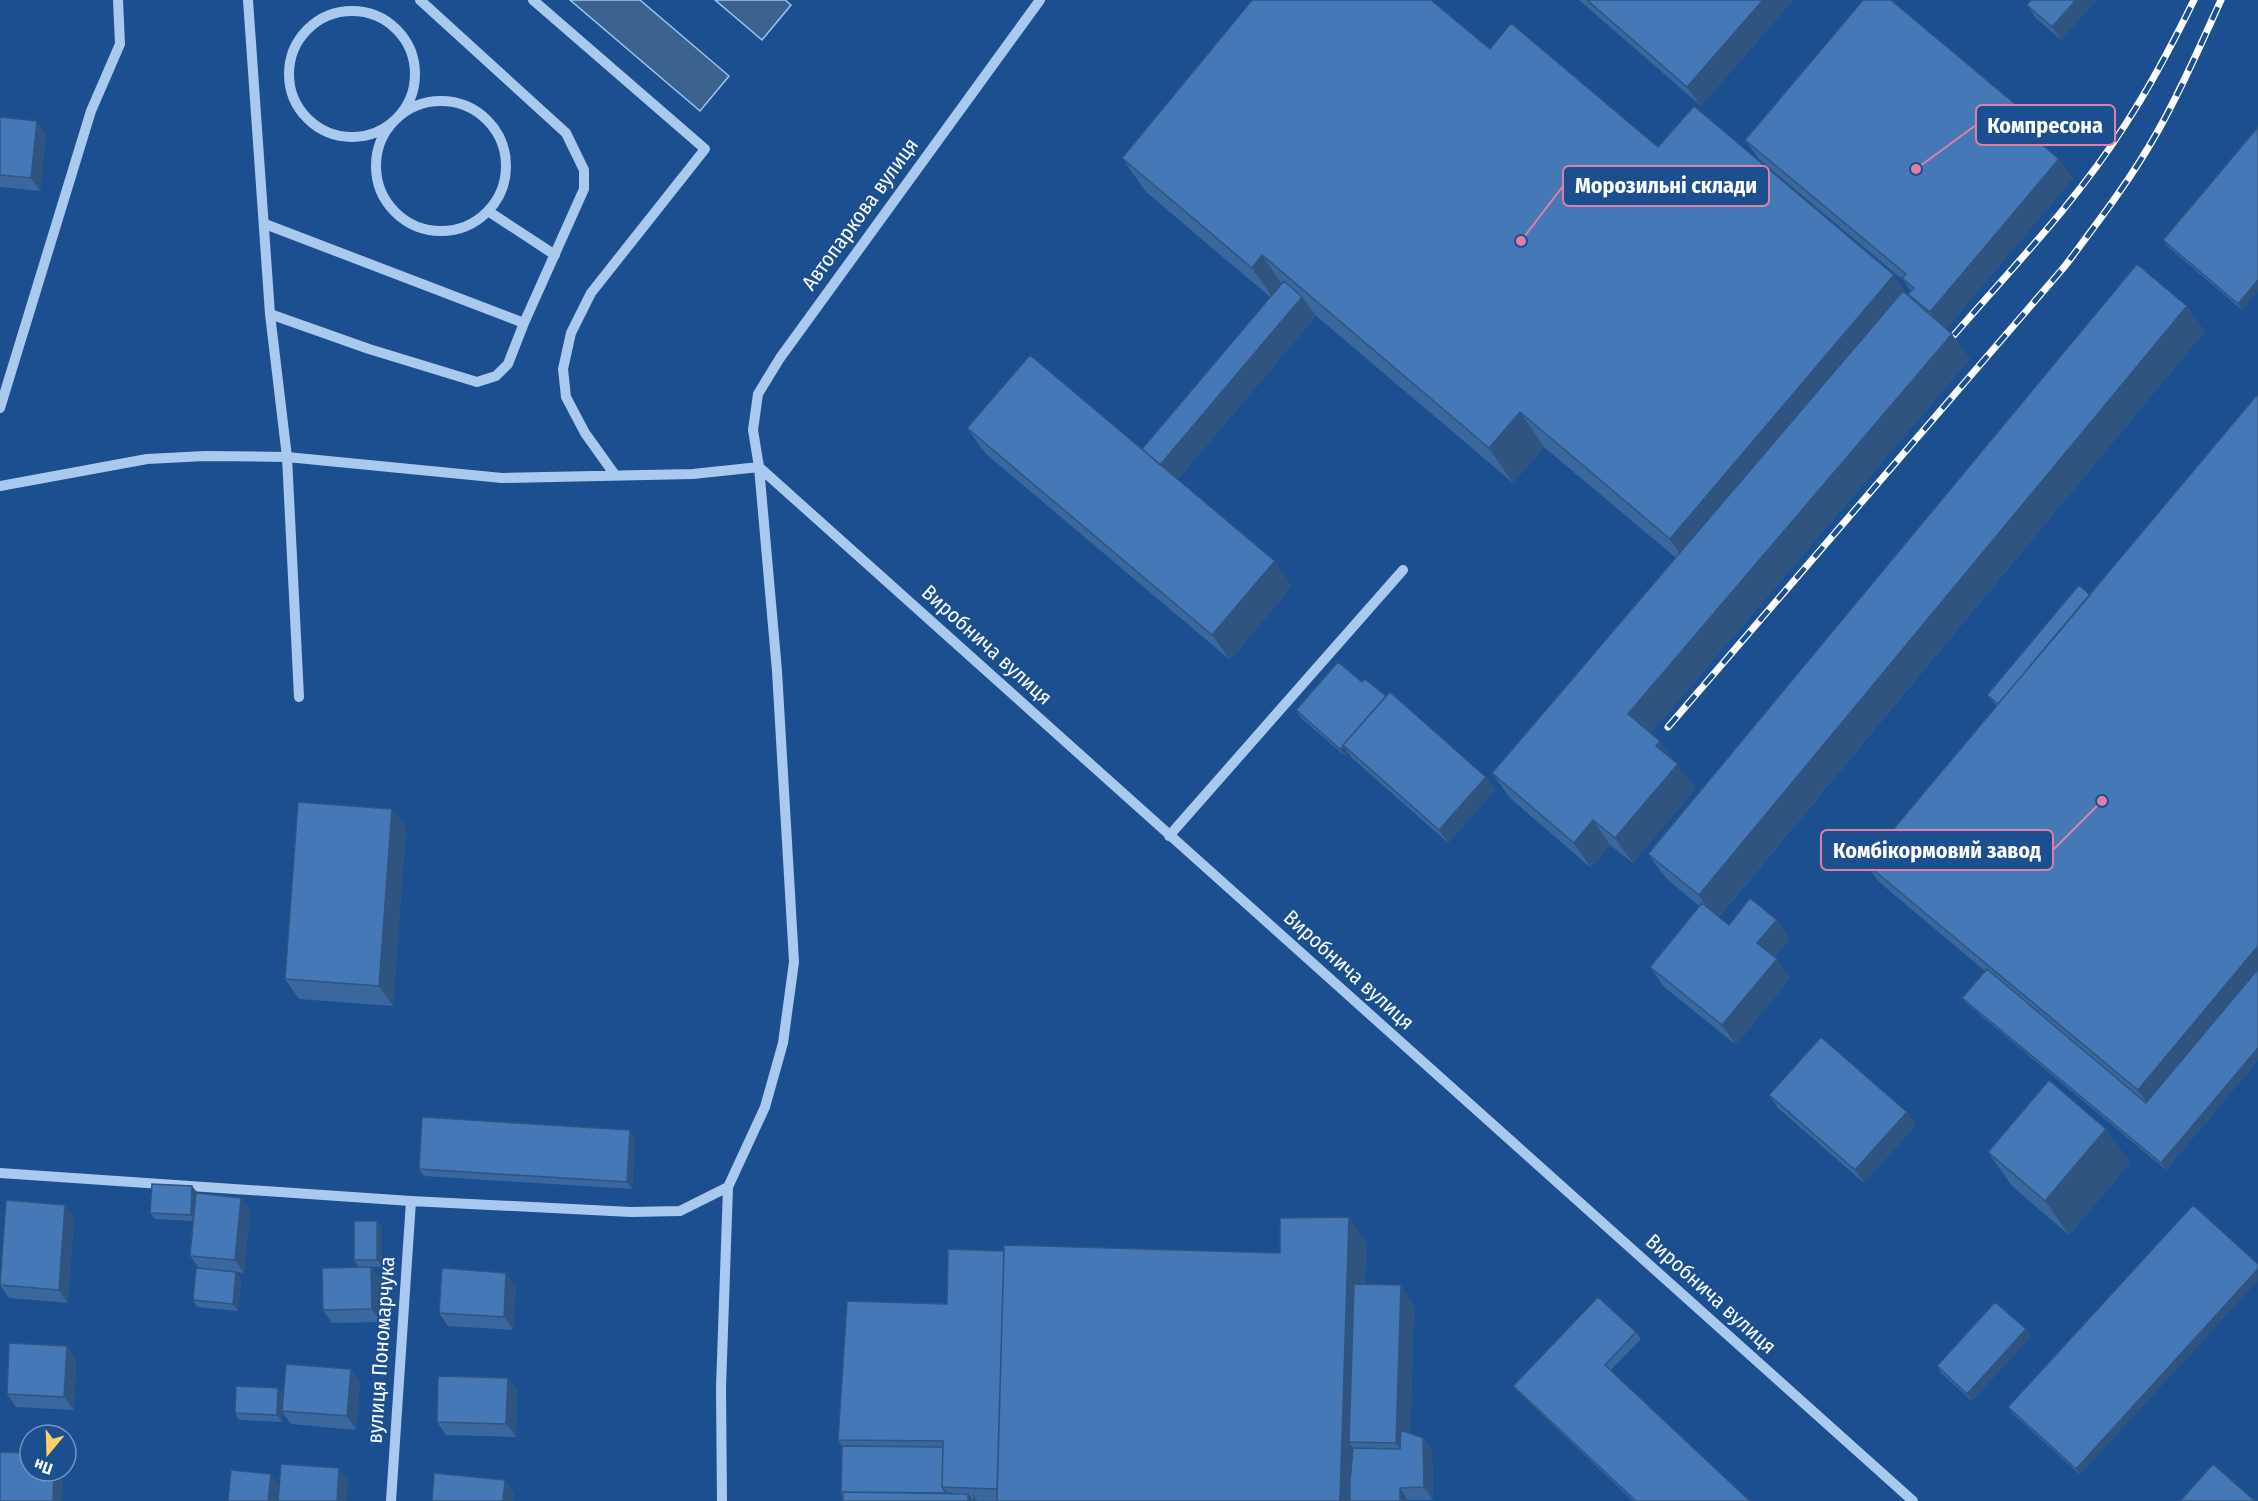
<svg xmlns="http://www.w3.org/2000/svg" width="2258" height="1501" font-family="'Fira Sans Condensed',sans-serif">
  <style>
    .water { fill: #3c6290; stroke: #9cc4f0; stroke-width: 1.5 }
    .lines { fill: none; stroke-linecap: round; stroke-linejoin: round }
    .minor { stroke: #a9c9ee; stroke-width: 10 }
    .rail-casing { stroke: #fff; stroke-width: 7 }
    .rail { stroke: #1b4f8f; stroke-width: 4.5; stroke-dasharray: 14; stroke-linecap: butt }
    .wall { fill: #3a679d }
    .shaded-wall { fill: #305480 }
    .building { fill: #4478b7; stroke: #305480; stroke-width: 1.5 }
    .labels { text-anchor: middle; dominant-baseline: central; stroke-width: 4.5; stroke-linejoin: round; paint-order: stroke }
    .street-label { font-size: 21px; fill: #fff; stroke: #1b4f8f }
    .leader { fill: none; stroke: #dd80a5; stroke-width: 2 }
    .callout-dot { fill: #dd80a5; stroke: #1b4f8f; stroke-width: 2 }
    .callout { fill: #1b4f8f; stroke: #dd80a5; stroke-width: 2 }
    .callout-label { font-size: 22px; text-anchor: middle; font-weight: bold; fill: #fff }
  </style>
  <rect width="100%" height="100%" fill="#1b4f8f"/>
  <!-- water -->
  <path class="water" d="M 570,0 L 640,0 L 729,76 L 700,111 Z
    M 715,0 L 785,0 L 791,5 L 762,40 Z"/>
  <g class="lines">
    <!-- minor -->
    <path class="minor" d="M 248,0 L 270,314 L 287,457 L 299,697
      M 533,0 L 705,149 L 591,293 L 571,333 L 563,369 L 566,397 L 585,433 L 615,475
      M289 74a63 63 0 1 1 126 0a63 63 0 1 1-126 0Z
      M376 166a65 65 0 1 1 130 0a65 65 0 1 1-130 0Z
      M 488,211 L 555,255
      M 265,224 L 524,323
      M 270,314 L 369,349 L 477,382 L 496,376 L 508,364 L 524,323 L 584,189 L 584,170 L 566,133 L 420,0
      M 0,408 L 91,111 L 120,44 L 118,0
      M 759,467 L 1913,1501
      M 0,486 L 147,459 L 205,456 L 287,457 L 502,478 L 693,474 L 759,467
      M 1169,836 L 1403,570
      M 0,1173 L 411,1201 L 631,1212 L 680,1211 L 728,1187 L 765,1107 L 783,1043 L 794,962 L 777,671 L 759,467 L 753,430 L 758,394 L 780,358 L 1040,0
      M 391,1501 L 411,1201
      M 722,1501 L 721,1388 L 728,1187"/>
    <defs>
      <path id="rail" d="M 1954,335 C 2013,267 2077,201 2125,125 C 2151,85 2173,43 2194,0
        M 1668,727 L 2065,266 C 2098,222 2132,178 2159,129 C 2182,88 2201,44 2221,0"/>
    </defs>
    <!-- rail casing -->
    <use href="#rail" class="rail-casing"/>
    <!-- rail -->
    <use href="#rail" class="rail"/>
  </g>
  <!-- wall -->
  <path class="wall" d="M 1579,0 L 1793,0 L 1701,106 Z
    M 2031,0 L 2096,0 L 2061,40 L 2036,18 L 2027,5 Z
    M 1490,49 L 1658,147 L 1912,299 L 1908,294 L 1911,291 L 1904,281 L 1759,159 L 1745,140 L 2038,123 L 2051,142 L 2046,148 L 2073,178 L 1946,329 L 1970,359 L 1651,733 L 1674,761 L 1695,789 L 1633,863 L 1610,845 L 1591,868 L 1510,798 L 1492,773 L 1676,558 L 1544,447 L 1513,483 L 1314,314 L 1316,316 L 1178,479 L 1292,586 L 1230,660 L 985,453 L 967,428 L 1142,449 L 1270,297 L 1146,192 L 1122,158 Z
    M 0,117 L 46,134 L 40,191 L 0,187 Z
    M 2258,127 L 2242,310 L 2167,246 L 2163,240 Z
    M 2205,331 L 1719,917 L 1729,925 L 1790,939 L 1775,957 L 1790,978 L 1736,1045 L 1663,986 L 1650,967 L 1699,906 L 1666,878 L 1648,854 Z
    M 2258,397 L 2258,1060 L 2166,1170 L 1967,1004 L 1962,998 L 1985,971 L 1879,882 L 1865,863 L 1997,706 L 1992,701 L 1987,695 L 2090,595 Z
    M 1362,682 L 1386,696 L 1486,777 L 1495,790 L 1448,843 L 1352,758 L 1348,752 L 1345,756 L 1300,717 L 1296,710 Z
    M 392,809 L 406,828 L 393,1006 L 299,999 L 285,979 Z
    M 1769,1095 L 1907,1112 L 1916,1125 L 1864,1183 L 1778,1108 Z
    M 2106,1129 L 2130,1163 L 2069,1235 L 2012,1186 L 1988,1152 Z
    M 635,1137 L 632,1189 L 424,1176 L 419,1169 Z
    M 192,1186 L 197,1194 L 241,1198 L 250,1211 L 244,1273 L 236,1272 L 241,1279 L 238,1311 L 197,1307 L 193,1300 L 199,1268 L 190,1256 L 193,1221 L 155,1219 L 150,1213 Z
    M 2193,1205 L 2080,1475 L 2012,1413 L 2008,1407 Z
    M 1349,1217 L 1366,1242 L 1365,1284 L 1414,1305 L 1410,1433 L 1423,1438 L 1432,1451 L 1433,1500 L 843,1501 L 843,1499 L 841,1496 L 842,1446 L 838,1440 L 947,1304 L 1004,1251 L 1280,1253 Z
    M 74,1218 L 68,1303 L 9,1298 L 0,1285 Z
    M 377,1221 L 382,1228 L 382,1267 L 359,1267 L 354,1260 Z
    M 381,1280 L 381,1322 L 332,1323 L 323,1310 Z
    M 516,1286 L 513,1330 L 448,1326 L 439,1313 Z
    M 1636,1332 L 1641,1339 L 1611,1370 L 1750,1501 L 1633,1501 L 1518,1392 L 1513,1386 Z
    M 2031,1336 L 1972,1401 L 1941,1373 L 1937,1366 Z
    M 67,1346 L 76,1359 L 74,1410 L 16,1407 L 7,1394 Z
    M 508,1378 L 517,1391 L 516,1437 L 446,1435 L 437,1422 Z
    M 360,1382 L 356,1430 L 291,1424 L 282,1412 L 282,1422 L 239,1420 L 235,1413 L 283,1394 Z"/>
  <!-- shaded-wall -->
  <path class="shaded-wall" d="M 1763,0 L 1793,0 L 1701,106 L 1687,87 Z
    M 2076,0 L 2096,0 L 2061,40 L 2052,27 Z
    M 37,121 L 46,134 L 40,191 L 31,178 Z
    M 2038,123 L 2051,142 L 2042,152 L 2028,133 Z
    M 2059,159 L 2073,178 L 1944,332 L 1930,312 Z
    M 1262,255 L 1286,290 L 1276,302 L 1252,268 Z
    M 1894,275 L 1918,309 L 1694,574 L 1670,539 Z
    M 2258,280 L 2258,292 L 2242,310 L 2238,304 Z
    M 1302,297 L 1316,316 L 1173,485 L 1159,466 Z
    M 2187,306 L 2205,331 L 1716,920 L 1699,895 Z
    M 1952,334 L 1970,359 L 1646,739 L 1628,714 Z
    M 1520,412 L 1544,447 L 1513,483 L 1489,448 Z
    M 1275,561 L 1292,586 L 1230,660 L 1212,635 Z
    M 1660,741 L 1695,789 L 1633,863 L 1615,838 L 1656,746 Z
    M 1344,746 L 1348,752 L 1345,756 L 1340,749 Z
    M 1486,777 L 1495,790 L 1448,843 L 1439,830 Z
    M 392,809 L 406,828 L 393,1006 L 379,986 Z
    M 1593,820 L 1610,845 L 1591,868 L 1574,843 Z
    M 1777,920 L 1790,939 L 1771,962 L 1757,943 Z
    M 2258,946 L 2258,982 L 2151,1109 L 2138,1090 Z
    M 1777,959 L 1790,978 L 1736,1045 L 1722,1025 Z
    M 2258,1048 L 2258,1060 L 2166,1170 L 2161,1163 Z
    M 1907,1112 L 1916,1125 L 1864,1183 L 1855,1170 Z
    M 2106,1129 L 2130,1163 L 2069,1235 L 2045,1201 Z
    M 630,1130 L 635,1137 L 632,1189 L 627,1182 Z
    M 192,1186 L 197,1192 L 195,1222 L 191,1215 Z
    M 241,1198 L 250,1211 L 244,1273 L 235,1260 Z
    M 65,1205 L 74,1218 L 68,1303 L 59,1290 Z
    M 1349,1217 L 1366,1242 L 1360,1442 L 1349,1442 L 1360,1458 L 1359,1501 L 1340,1501 Z
    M 377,1221 L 382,1228 L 382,1267 L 377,1260 Z
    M 371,1267 L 381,1280 L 381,1322 L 372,1309 Z
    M 2258,1269 L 2258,1281 L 2080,1475 L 2076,1469 Z
    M 236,1272 L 241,1279 L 238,1311 L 233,1304 Z
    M 506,1273 L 516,1286 L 513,1330 L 504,1317 Z
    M 1401,1285 L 1414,1305 L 1410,1462 L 1396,1443 Z
    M 2026,1329 L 2031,1336 L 1972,1401 L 1967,1394 Z
    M 67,1346 L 76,1359 L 74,1410 L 64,1397 Z
    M 351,1369 L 360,1382 L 356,1430 L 347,1416 Z
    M 508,1378 L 517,1391 L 516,1437 L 506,1424 Z
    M 278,1388 L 283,1394 L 282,1422 L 277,1415 Z
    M 1423,1438 L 1432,1451 L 1433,1500 L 1424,1487 Z
    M 339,1468 L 348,1481 L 347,1501 L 337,1501 Z
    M 54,1471 L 63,1471 L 62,1501 L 53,1501 Z
    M 271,1474 L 280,1487 L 279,1501 L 268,1501 Z
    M 505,1480 L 514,1493 L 513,1501 L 503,1501 Z
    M 1400,1488 L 1409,1501 L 1400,1501 Z
    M 968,1494 L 973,1500 L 973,1494 L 977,1501 L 968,1501 Z"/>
  <!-- building -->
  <path class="building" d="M 1252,0 L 1431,0 L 1490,49 L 1511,23 L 1658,147 L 1694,106 L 1894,275 L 1670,539 L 1520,412 L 1489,448 L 1262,255 L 1252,268 L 1122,158 Z
    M 1587,0 L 1763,0 L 1687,87 Z
    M 1863,0 L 1891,0 L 2038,123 L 2028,133 L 2059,159 L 1930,312 L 1908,294 L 1914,288 L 1902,278 L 1906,274 L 1745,140 Z
    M 2031,0 L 2076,0 L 2052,27 L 2027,5 Z
    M 0,117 L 37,121 L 31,178 L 0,175 Z
    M 2258,127 L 2258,280 L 2238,304 L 2163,240 Z
    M 2137,264 L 2187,306 L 1699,895 L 1648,854 Z
    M 1284,281 L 1302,297 L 1160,465 L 1142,449 Z
    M 1903,291 L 1952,334 L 1628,714 L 1660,741 L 1656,746 L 1678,764 L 1615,838 L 1593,820 L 1574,843 L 1492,773 Z
    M 1030,355 L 1275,561 L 1212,635 L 967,428 Z
    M 2256,396 L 2258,397 L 2258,946 L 2138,1090 L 1865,863 Z
    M 2079,585 L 2090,595 L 1998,704 L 1987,695 Z
    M 1338,662 L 1362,682 L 1365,679 L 1386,696 L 1343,745 L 1344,746 L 1340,749 L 1296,710 Z
    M 1390,692 L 1486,777 L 1439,830 L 1343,745 Z
    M 298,802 L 392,809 L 379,986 L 285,979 Z
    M 1750,898 L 1777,920 L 1757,943 L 1777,959 L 1722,1025 L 1650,967 L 1702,903 L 1729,925 Z
    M 1987,969 L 2146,1103 L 2258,969 L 2258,1048 L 2161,1163 L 1962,998 Z
    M 1821,1037 L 1907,1112 L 1855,1170 L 1769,1095 Z
    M 2049,1080 L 2106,1129 L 2045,1201 L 1988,1152 Z
    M 422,1117 L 630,1130 L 627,1182 L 419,1169 Z
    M 152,1184 L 192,1186 L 191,1215 L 150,1213 Z
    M 196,1193 L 241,1198 L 235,1260 L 190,1256 Z
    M 6,1200 L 65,1205 L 59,1290 L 0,1285 Z
    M 2193,1205 L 2258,1264 L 2258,1269 L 2076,1469 L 2008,1407 Z
    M 1349,1217 L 1340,1501 L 997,1501 L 1004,1245 L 1280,1253 L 1280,1218 Z
    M 354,1221 L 377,1221 L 377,1260 L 354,1260 Z
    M 948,1249 L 1004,1251 L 997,1489 L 942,1487 L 943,1441 L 838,1440 L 847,1301 L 947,1304 Z
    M 371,1267 L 372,1309 L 323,1310 L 322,1268 Z
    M 196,1268 L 236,1272 L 233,1304 L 193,1300 Z
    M 442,1268 L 506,1273 L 504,1317 L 439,1313 Z
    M 1354,1284 L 1401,1285 L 1396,1443 L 1349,1442 Z
    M 1598,1297 L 1636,1332 L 1605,1365 L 1750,1501 L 1636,1501 L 1513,1386 Z
    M 1995,1302 L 2026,1329 L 1967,1394 L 1937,1366 Z
    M 9,1343 L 67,1346 L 64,1397 L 7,1394 Z
    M 286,1364 L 351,1369 L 347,1416 L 282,1411 Z
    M 438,1376 L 508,1378 L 506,1424 L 437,1422 Z
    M 236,1386 L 278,1388 L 277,1415 L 235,1413 Z
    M 1401,1430 L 1423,1438 L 1424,1487 L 1400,1488 L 1400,1501 L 1350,1501 L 1350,1481 L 1353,1448 L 1400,1449 Z
    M 842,1446 L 943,1447 L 942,1487 L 946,1493 L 952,1493 L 843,1492 L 843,1497 L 841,1496 Z
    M 0,1452 L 30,1453 L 30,1471 L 54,1471 L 53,1501 L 0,1501 Z
    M 281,1464 L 339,1468 L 337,1501 L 278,1501 Z
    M 2213,1464 L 2255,1501 L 2180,1501 Z
    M 231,1470 L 271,1474 L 268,1501 L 228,1501 Z
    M 434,1473 L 505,1480 L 503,1501 L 432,1501 Z
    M 843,1492 L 968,1494 L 968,1501 L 843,1501 Z"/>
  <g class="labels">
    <!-- street labels -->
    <g class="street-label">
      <text transform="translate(860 214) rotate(-54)">Автопаркова вулиця</text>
      <text transform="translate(987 645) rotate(42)">Виробнича вулиця</text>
      <text transform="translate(1349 970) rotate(42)">Виробнича вулиця</text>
      <text transform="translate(1711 1294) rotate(42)">Виробнича вулиця</text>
      <text transform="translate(381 1350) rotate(-86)">вулиця Пономарчука</text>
    </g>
  </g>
  <!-- callouts -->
  <path class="leader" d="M1916 169L1976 125M1521 241L1563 186M2102 801L2053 850"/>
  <g class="callout-dot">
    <circle cx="1916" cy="169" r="6"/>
    <circle cx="1521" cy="241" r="6"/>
    <circle cx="2102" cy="801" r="6"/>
  </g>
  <g class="callout">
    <rect x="1976" y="105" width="139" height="40" rx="6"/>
    <rect x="1563" y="166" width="206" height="40" rx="6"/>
    <rect x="1821" y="830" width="232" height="40" rx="6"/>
  </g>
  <g class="callout-label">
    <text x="2045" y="133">Компресона</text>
    <text x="1666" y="193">Морозильні склади</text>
    <text x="1937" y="858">Комбікормовий завод</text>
  </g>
  <!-- north arrow -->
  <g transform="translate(48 1453) rotate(199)"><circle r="28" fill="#1b4f8f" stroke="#7695bc" stroke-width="1.5"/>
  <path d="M0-4.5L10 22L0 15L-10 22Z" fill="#ffd166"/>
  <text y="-9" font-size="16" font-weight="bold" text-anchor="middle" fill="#ffffff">Пн</text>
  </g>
</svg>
